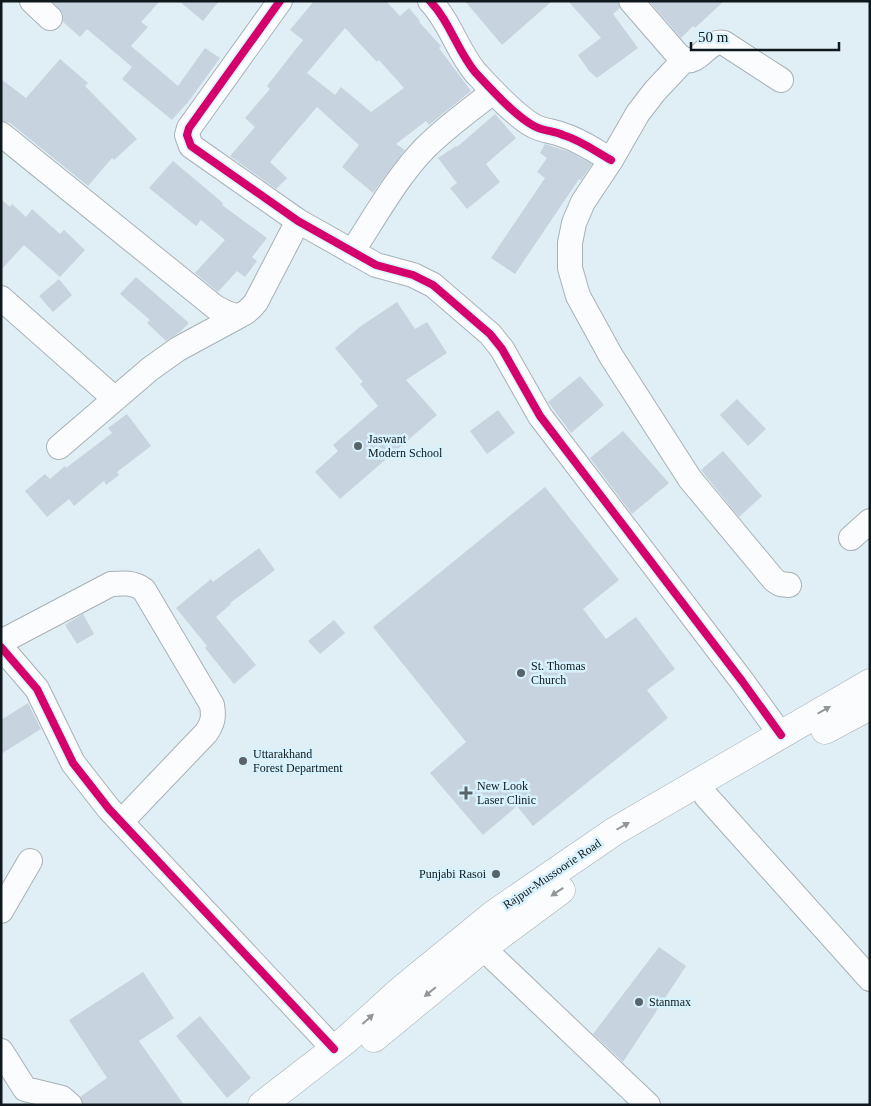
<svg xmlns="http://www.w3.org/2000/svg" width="871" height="1106" font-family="'Times New Roman',serif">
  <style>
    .building { fill: #c7d4df; fill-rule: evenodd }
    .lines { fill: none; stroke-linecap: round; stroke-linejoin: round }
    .minor-casing { stroke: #a7b2b7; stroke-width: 26 }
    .major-casing { stroke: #a7b2b7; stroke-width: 29 }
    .minor { stroke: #fafcfe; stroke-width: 24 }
    .major { stroke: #fafcfe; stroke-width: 28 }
    .cycleway-casing { stroke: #d8f2fd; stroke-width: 11 }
    .cycleway { stroke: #d6006c; stroke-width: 8 }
    .oneway { fill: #909699 }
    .poi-dot { fill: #586469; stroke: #d8f2fd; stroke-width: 2 }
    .labels { text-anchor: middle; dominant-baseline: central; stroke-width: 5; stroke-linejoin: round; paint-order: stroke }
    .poi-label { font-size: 12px; fill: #0f191d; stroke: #d8f2fd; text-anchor: start }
    .street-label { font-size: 12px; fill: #0f191d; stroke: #d8f2fd }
  </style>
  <rect width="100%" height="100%" fill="#e0eef5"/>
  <!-- building -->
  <path class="building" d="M 52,1 L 160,1 L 141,22 L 148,27 L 131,46 L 178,86 L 205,48 L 220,58 L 189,101 L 172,120 L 122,79 L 132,67 L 87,29 L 80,37 L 63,22 L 63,14 Z
    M 179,1 L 219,1 L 203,21 Z
    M 314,1 L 386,1 L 400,16 L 409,8 L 420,21 L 419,22 L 441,46 L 439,48 L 471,91 L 429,125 L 426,121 L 396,144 L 405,150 L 373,193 L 342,167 L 359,145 L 317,107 L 270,162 L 287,178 L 276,189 L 230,156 L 255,127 L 245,118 L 270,89 L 267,86 L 303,40 L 290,30 ZM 345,28 L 377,62 L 379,60 L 404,88 L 371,112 L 341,87 L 335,95 L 307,73 Z
    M 465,1 L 552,1 L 502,45 Z
    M 568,1 L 618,1 L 620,8 L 613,14 L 638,48 L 597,78 L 589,71 L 578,55 L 601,38 Z
    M 649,1 L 724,1 L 695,28 L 693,26 L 681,38 Z
    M 60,59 L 88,83 L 85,86 L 137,139 L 114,160 L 112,158 L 88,186 L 10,123 L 1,121 L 1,79 L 26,98 Z
    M 495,114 L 516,138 L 486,164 L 500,182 L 467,209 L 450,188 L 457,183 L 438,158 L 456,146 L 457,147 Z
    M 545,144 L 570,152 L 592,164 L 581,180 L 579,179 L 515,274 L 491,258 L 545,178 L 537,172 L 547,158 L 540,153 Z
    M 173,161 L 223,203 L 222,205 L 267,238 L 252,257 L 257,261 L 245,277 L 237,271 L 218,292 L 195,273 L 225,240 L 201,220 L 196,226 L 149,188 Z
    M 1,199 L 10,207 L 12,204 L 26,217 L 32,209 L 60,234 L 64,230 L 85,250 L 60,277 L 24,245 L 1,270 Z
    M 136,277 L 189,323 L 180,332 L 166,341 L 147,323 L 150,320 L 120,294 Z
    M 59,279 L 72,295 L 53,312 L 39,296 Z
    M 397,302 L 415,329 L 427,322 L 447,353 L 406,380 L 437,415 L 340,499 L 315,472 L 338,451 L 333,445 L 378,406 L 360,384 L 363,382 L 335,348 L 361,326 Z
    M 580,376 L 604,405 L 571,433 L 548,402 Z
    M 737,399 L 766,429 L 748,446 L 720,415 Z
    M 498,410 L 515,433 L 487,454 L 470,431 Z
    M 127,414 L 151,446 L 117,472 L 119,475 L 106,485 L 104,481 L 74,506 L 69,499 L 47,517 L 25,491 L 45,474 L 50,479 L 65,466 L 66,468 L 112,433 L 108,428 Z
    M 623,431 L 669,483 L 632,514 L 590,458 Z
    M 723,451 L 762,496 L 739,517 L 701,470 Z
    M 545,487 L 619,580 L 583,609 L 606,639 L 636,617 L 675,669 L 647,690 L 668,718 L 533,826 L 517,806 L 483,835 L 430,773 L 466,742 L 373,627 Z
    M 259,548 L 275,570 L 230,603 L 231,604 L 216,617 L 256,665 L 234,684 L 205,648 L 207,646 L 176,608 L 211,579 L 213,582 Z
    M 83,614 L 94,634 L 77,644 L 65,625 Z
    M 334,620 L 345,633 L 320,654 L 308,641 Z
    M 28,703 L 41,729 L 1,754 L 1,720 Z
    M 659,947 L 686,966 L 623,1062 L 593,1034 Z
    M 143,972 L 174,1018 L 139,1041 L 184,1105 L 83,1105 L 80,1097 L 107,1078 L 69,1020 Z
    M 200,1016 L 251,1078 L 227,1098 L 176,1036 Z"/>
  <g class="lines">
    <defs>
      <path id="minor" d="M 32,1 L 50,18
        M 280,1 L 189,128 L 187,135 L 191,146 L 298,221 L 376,265 L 413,275 L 433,285 L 490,334 L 502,349 L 540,416 L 742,681 L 781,735
        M 430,1 C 450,22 457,50 475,72 C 490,88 515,116 534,126 C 543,131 554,131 563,135 C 580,140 595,151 611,160
        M 631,1 L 677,54 L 684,60 C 701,64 707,39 724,43 L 781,80
        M 684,60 L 655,91 L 638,113 L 611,160 L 583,202 L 574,223 L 570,243 L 570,268 L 578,296 L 611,356 L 690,479 L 774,580 L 780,584 L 789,585
        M 1,134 L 215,307 C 234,318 242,320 256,302 L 298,221
        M 352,252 C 375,217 396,178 425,148 C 446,127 470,110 493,92
        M 1,298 L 115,399
        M 59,447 L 150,369 L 178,349 L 239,316
        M 851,538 L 870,521
        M 1,642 L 111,584 C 123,583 134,582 144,590 L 212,705 C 214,717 213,723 206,733 L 121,822
        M 1,647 L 37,689 L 73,763 L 109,809 L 334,1049
        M 706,796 L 870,979
        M 1,911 L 30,861
        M 483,948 L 648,1105
        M 1,1051 L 25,1089 L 62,1098 L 70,1105"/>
      <path id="major" d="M 825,730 L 870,706
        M 374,1038 L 483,948 L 561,890
        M 262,1105 L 346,1040 L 401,990 L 494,914 L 615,831 L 870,683"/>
    </defs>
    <!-- minor casing -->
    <use href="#minor" class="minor-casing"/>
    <!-- major casing -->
    <use href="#major" class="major-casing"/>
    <!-- minor -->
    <use href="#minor" class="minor"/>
    <!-- major -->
    <use href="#major" class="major"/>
    <defs>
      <path id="cycleway" d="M 280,1 L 189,128 L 187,135 L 191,146 L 298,221 L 376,265 L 413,275 L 433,285 L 490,334 L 502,349 L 540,416 L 742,681 L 781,735
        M 430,1 C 450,22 457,50 475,72 C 490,88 515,116 534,126 C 543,131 554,131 563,135 C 580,140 595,151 611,160
        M 1,647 L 37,689 L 73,763 L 109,809 L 334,1049"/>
    </defs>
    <!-- cycleway casing -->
    <use href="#cycleway" class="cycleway-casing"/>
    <!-- cycleway -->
    <use href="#cycleway" class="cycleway"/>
  </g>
  <!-- one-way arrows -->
  <defs><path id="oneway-solid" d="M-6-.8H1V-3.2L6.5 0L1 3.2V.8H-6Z" transform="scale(1.25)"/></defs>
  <g class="oneway">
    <use href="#oneway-solid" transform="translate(824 710) rotate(-30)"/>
    <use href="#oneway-solid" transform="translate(623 826) rotate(-30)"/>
    <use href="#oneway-solid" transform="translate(557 892) rotate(146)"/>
    <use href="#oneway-solid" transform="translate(430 992) rotate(141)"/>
    <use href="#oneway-solid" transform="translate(368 1019) rotate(-42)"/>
  </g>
  <!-- markers -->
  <g class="poi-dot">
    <circle cx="358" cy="446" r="5"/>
    <circle cx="521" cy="673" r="5"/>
    <circle cx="243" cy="761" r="5"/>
    <path d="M463.5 785.5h5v5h5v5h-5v5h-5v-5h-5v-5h5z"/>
    <circle cx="496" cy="874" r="5"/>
    <circle cx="639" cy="1002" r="5"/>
  </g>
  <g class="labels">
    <!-- poi labels -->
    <g class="poi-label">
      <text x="368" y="439">Jaswant<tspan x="368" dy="14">Modern School</tspan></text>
      <text x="531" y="666">St. Thomas<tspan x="531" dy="14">Church</tspan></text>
      <text x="253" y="754">Uttarakhand<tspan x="253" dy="14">Forest Department</tspan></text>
      <text x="477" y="786">New Look<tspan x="477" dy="14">Laser Clinic</tspan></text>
      <text x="486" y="874" text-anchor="end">Punjabi Rasoi</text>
      <text x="649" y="1002">Stanmax</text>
    </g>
    <!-- street labels -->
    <g class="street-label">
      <text transform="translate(552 874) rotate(-34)">Rajpur-Mussoorie Road</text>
    </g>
  </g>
  <!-- border -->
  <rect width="871" height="1106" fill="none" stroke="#0f191d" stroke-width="5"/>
  <!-- scale -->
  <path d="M691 42v8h148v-8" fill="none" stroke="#0f191d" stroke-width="2.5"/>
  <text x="698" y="42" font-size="15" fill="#0f191d" stroke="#d8f2fd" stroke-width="4" paint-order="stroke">50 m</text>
</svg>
